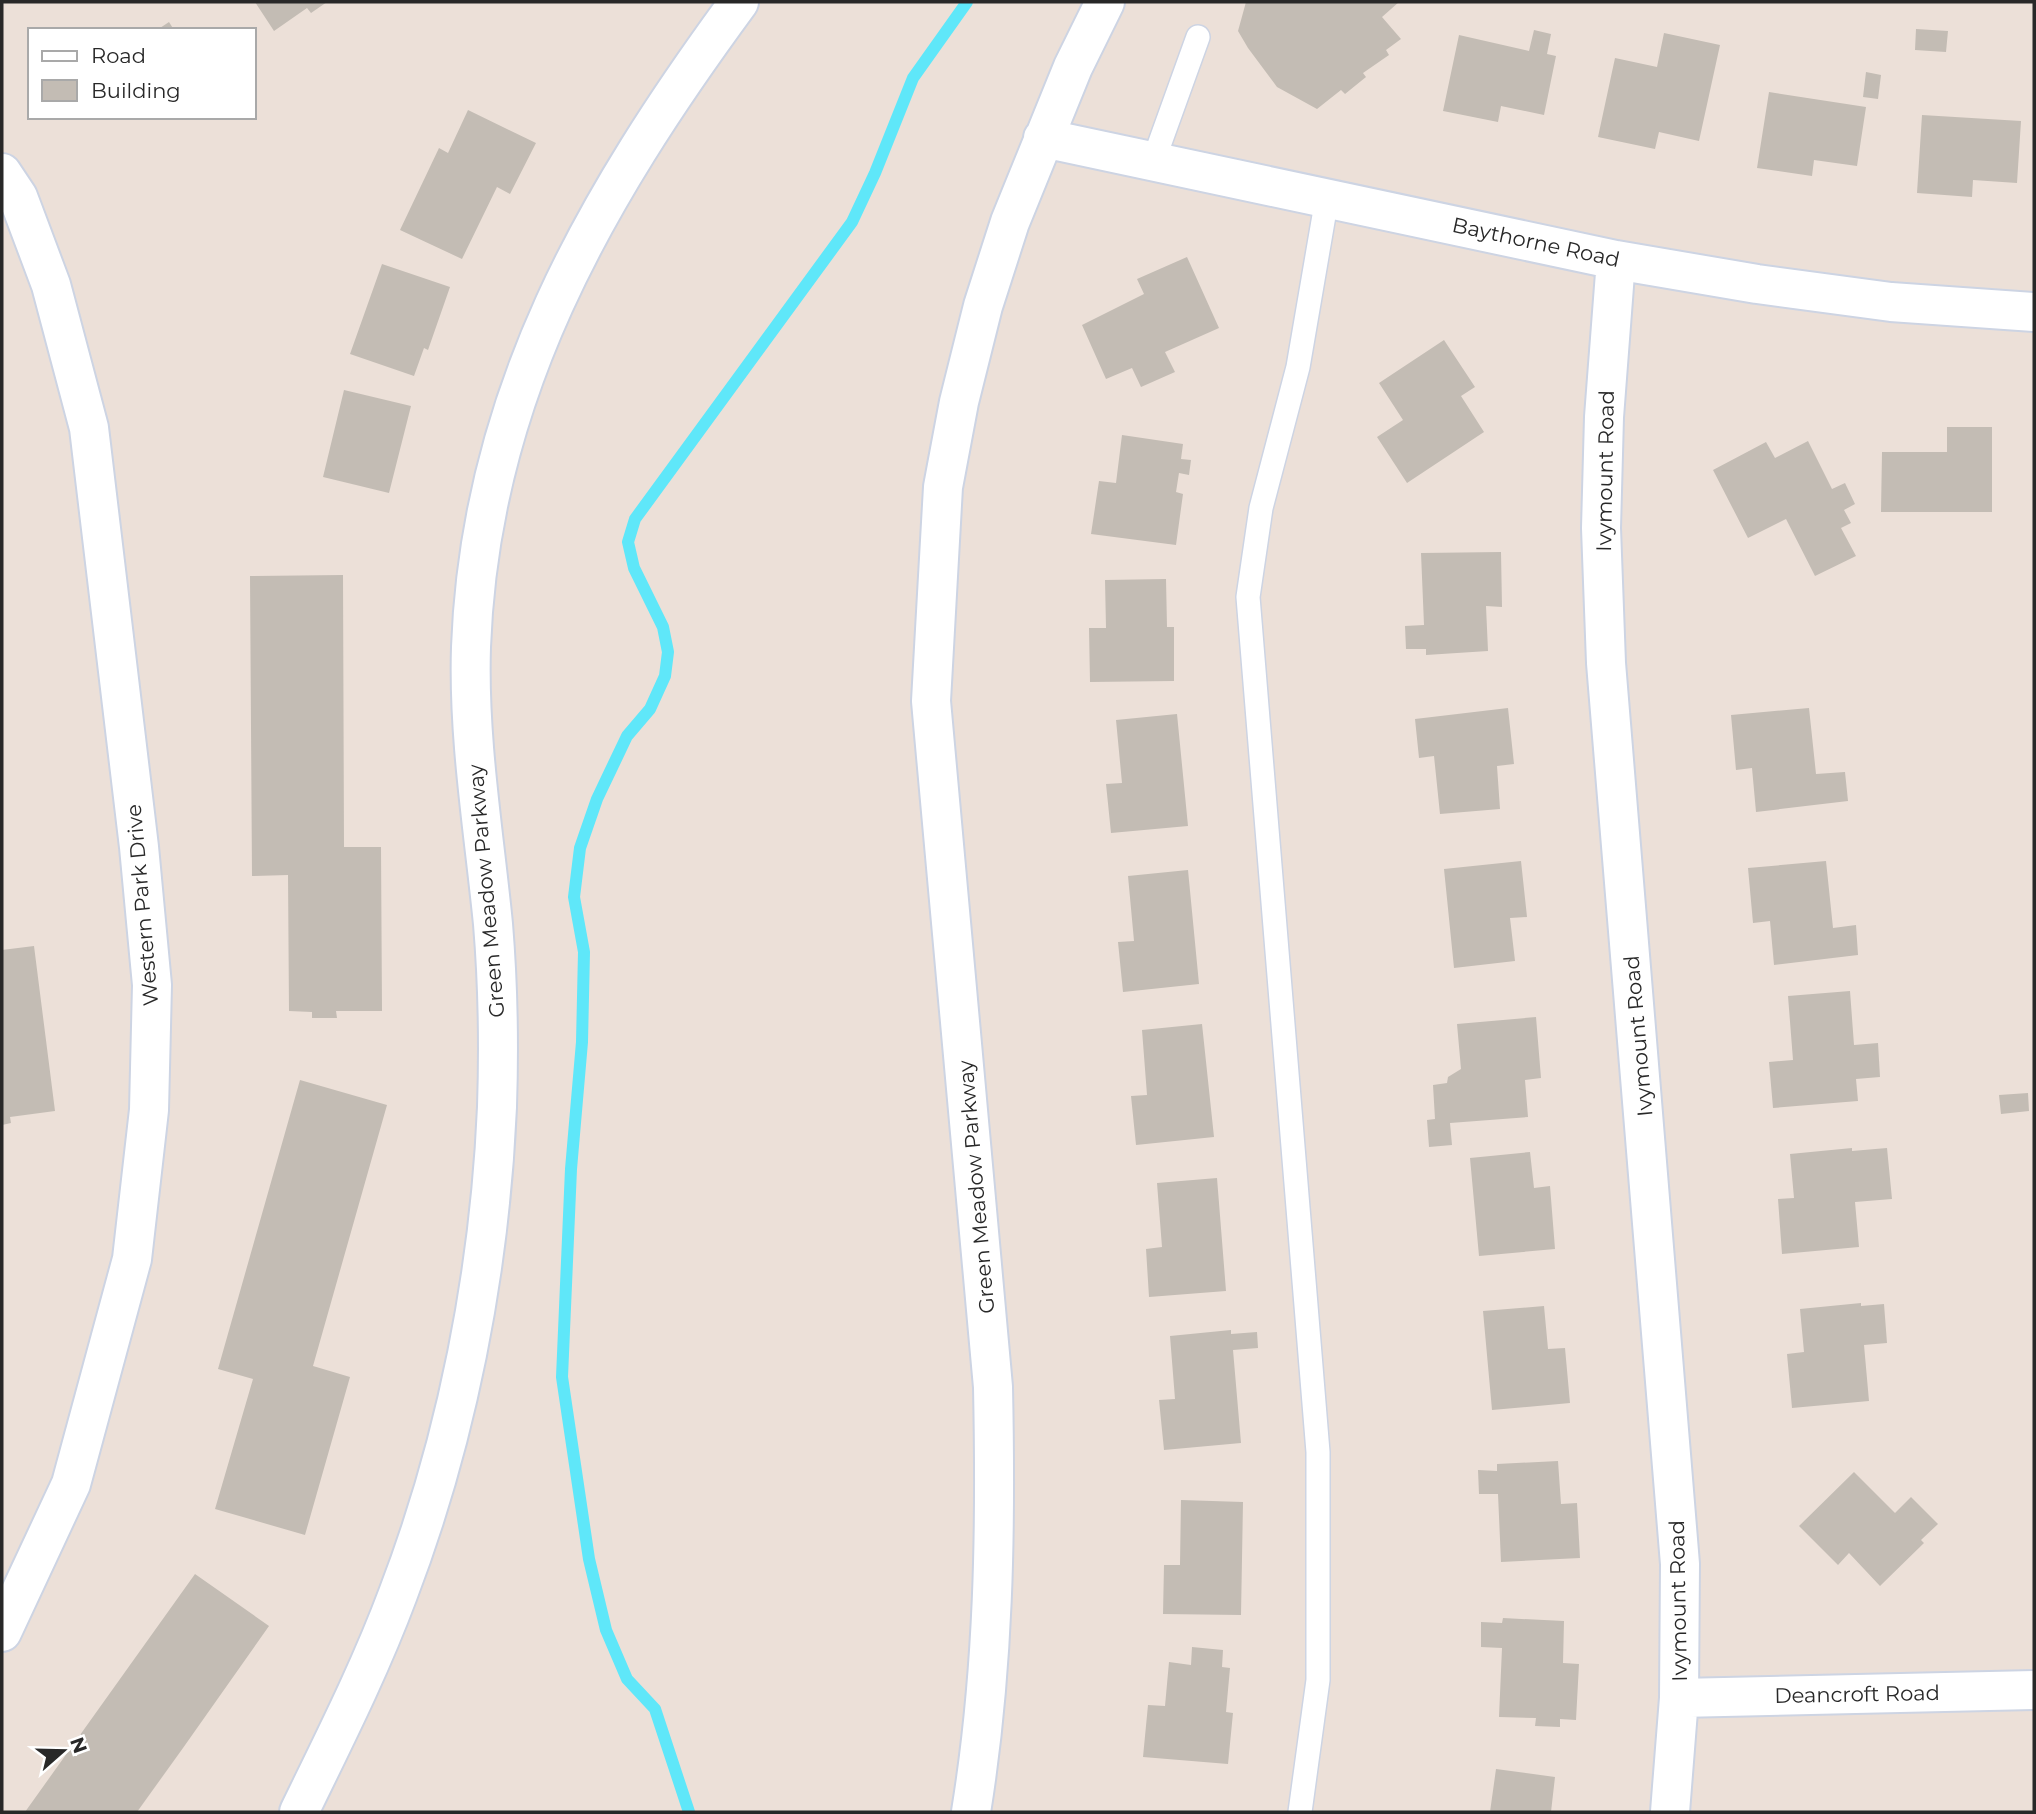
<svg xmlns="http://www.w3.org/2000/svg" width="2036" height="1814" font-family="Montserrat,sans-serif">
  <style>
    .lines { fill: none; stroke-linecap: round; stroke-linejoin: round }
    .stream { stroke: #5fe7f9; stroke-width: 12 }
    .building { fill: #c3bcb4 }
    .service-casing { stroke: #cdd4e3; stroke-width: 26 }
    .minor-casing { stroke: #cdd4e3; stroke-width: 42 }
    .service { stroke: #fff; stroke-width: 23 }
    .minor { stroke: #fff; stroke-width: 38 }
    .labels { text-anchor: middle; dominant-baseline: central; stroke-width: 5; stroke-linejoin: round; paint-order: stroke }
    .street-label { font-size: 21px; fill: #282828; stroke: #fff }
  </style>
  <rect width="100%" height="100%" fill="#ece0d8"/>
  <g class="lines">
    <!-- stream -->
    <path class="stream" d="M 689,1812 L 655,1709 L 627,1679 L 606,1630 L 589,1559 L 562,1377 L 571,1169 L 582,1042 L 584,952 L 574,897 L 580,848 L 597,799 L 627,736 L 650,709 L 665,676 L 668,652 L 663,627 L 634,568 L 628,542 L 635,519 L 852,222 L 875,173 L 913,78 L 967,2"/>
  </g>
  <!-- building -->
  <path class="building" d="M 255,2 L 327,2 L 311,13 L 307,8 L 274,31 Z
    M 1246,2 L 1399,2 L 1382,17 L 1401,39 L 1386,50 L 1389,55 L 1363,73 L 1366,77 L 1345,94 L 1341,90 L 1317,109 L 1277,87 L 1248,48 L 1238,31 Z
    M 169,22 L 174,30 L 157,30 Z
    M 1916,29 L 1948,31 L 1946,52 L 1915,50 Z
    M 1534,30 L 1551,34 L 1547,54 L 1556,56 L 1544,115 L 1501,106 L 1498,122 L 1443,111 L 1459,35 L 1529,51 Z
    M 1664,33 L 1720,45 L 1699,141 L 1659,132 L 1655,149 L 1598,137 L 1615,58 L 1657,67 Z
    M 1866,72 L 1881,75 L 1878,99 L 1863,97 Z
    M 1769,92 L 1866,107 L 1857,166 L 1814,160 L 1812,176 L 1757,168 Z
    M 468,110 L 536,143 L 510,194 L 497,187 L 462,259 L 400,230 L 439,148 L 448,153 Z
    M 1922,115 L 2021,121 L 2017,183 L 1973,180 L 1972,197 L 1917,193 Z
    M 1187,257 L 1219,328 L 1165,352 L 1175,372 L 1141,387 L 1132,368 L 1106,379 L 1082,325 L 1144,294 L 1137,279 Z
    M 382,264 L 450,287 L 428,350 L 424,348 L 414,376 L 350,354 Z
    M 1444,340 L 1475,387 L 1461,396 L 1484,432 L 1407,483 L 1377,437 L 1403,420 L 1379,383 Z
    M 344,390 L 411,406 L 389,493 L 323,477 Z
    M 1947,427 L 1992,427 L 1992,512 L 1881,512 L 1882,452 L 1947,452 Z
    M 1122,435 L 1183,444 L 1181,459 L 1191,460 L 1189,475 L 1179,473 L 1176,492 L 1183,494 L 1176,545 L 1091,534 L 1099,481 L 1116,483 Z
    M 1808,441 L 1832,489 L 1845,483 L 1855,504 L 1844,510 L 1851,523 L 1841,528 L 1856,556 L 1815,576 L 1786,519 L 1748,538 L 1713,470 L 1766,442 L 1775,458 Z
    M 1501,552 L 1502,607 L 1486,606 L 1488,651 L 1426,655 L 1426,649 L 1406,649 L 1405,626 L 1424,625 L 1421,553 Z
    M 343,575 L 344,847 L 381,847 L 382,1011 L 336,1011 L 337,1018 L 312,1018 L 312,1012 L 289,1011 L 288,875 L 252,876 L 250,576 Z
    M 1166,579 L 1167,627 L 1174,627 L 1174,681 L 1090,682 L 1089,628 L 1106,628 L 1105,580 Z
    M 1508,708 L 1514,764 L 1497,766 L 1500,809 L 1440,814 L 1434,756 L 1419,758 L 1415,719 Z
    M 1809,708 L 1816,774 L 1845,772 L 1848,801 L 1756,812 L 1752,768 L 1736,770 L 1731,715 Z
    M 1177,714 L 1188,826 L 1111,833 L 1106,784 L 1122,783 L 1116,720 Z
    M 1521,861 L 1527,917 L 1510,918 L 1515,961 L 1454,968 L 1444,869 Z
    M 1826,861 L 1833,928 L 1856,925 L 1858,955 L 1774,965 L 1770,921 L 1753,923 L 1748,868 Z
    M 1188,870 L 1199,984 L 1123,992 L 1118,942 L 1134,941 L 1128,876 Z
    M 34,946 L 55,1111 L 10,1117 L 11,1123 L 2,1125 L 2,950 Z
    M 1850,991 L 1854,1045 L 1878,1043 L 1880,1077 L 1856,1079 L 1858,1101 L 1773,1108 L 1769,1062 L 1793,1060 L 1788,996 Z
    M 1536,1017 L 1541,1078 L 1525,1080 L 1528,1117 L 1450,1123 L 1452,1145 L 1429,1147 L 1427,1120 L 1435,1119 L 1433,1085 L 1447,1083 L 1448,1077 L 1461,1069 L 1457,1024 Z
    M 1202,1024 L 1214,1137 L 1136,1145 L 1131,1096 L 1147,1095 L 1142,1030 Z
    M 300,1080 L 387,1105 L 313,1366 L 350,1377 L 305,1535 L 215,1509 L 253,1379 L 218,1369 Z
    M 2028,1093 L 2029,1111 L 2001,1114 L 1999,1095 Z
    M 1852,1148 L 1852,1151 L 1887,1148 L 1892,1199 L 1855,1202 L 1859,1247 L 1782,1254 L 1778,1199 L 1794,1198 L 1790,1154 Z
    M 1530,1152 L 1534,1188 L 1550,1186 L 1555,1249 L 1479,1256 L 1470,1158 Z
    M 1217,1178 L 1226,1291 L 1149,1297 L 1146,1249 L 1162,1247 L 1157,1183 Z
    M 1861,1303 L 1861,1306 L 1884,1304 L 1887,1343 L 1864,1345 L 1869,1401 L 1792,1408 L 1787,1354 L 1804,1352 L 1800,1309 Z
    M 1544,1306 L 1548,1349 L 1565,1348 L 1570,1403 L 1492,1410 L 1483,1311 Z
    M 1231,1330 L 1231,1334 L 1257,1332 L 1258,1348 L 1233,1350 L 1241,1443 L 1164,1450 L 1159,1400 L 1175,1399 L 1170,1336 Z
    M 1558,1461 L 1561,1504 L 1577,1503 L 1580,1558 L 1501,1562 L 1498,1494 L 1479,1494 L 1478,1470 L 1497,1471 L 1497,1464 Z
    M 1854,1472 L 1895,1513 L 1911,1497 L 1938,1524 L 1921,1540 L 1924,1543 L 1880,1586 L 1849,1553 L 1838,1565 L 1799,1526 Z
    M 1181,1500 L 1243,1502 L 1241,1615 L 1163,1614 L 1164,1565 L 1180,1565 Z
    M 195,1574 L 269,1626 L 183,1748 L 137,1812 L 25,1812 Z
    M 1503,1618 L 1564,1621 L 1563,1663 L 1579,1664 L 1576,1720 L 1560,1719 L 1560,1727 L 1535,1726 L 1536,1718 L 1499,1717 L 1502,1648 L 1481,1647 L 1481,1622 L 1502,1623 Z
    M 1192,1647 L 1223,1650 L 1222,1667 L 1230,1668 L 1226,1712 L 1233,1713 L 1228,1764 L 1143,1757 L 1148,1705 L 1165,1706 L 1169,1662 L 1191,1665 Z
    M 1496,1769 L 1555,1777 L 1551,1812 L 1490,1812 Z"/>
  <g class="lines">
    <defs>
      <path id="service" d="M 1153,162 L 1198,37
        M 1300,1812 L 1318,1680 L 1318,1452 L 1248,597 L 1261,508 L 1298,367 L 1327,198"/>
      <path id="minor" d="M 1043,138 L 1616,260 L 1757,284 L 1891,302 L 2034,312
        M 2,173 L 18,197 L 51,285 L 89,428 L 139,847 L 152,985 L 149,1110 L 132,1259 L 71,1484 L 2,1632
        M 1616,260 L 1604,417 L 1601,528 L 1606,663 L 1680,1564 L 1679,1698 L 1670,1812
        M 1679,1698 L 2034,1690
        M 299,1812 C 334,1740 370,1669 398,1594 C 457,1440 490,1271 497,1107 C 499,1046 498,984 493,924 C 484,833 468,739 471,647 C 480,396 595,198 739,2
        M 971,1812 C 994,1671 996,1530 993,1387 L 931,701 L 943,487 L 959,402 L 983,306 L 1010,222 L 1073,67 L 1105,2"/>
    </defs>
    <!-- service casing -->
    <use href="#service" class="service-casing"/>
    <!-- minor casing -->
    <use href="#minor" class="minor-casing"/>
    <!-- service -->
    <use href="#service" class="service"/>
    <!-- minor -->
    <use href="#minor" class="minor"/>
  </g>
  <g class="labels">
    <!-- street labels -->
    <g class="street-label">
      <text transform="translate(1536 242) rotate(12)">Baythorne Road</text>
      <text transform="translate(1605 471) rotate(-89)">Ivymount Road</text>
      <text transform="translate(486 891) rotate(-95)">Green Meadow Parkway</text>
      <text transform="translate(142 905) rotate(-95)">Western Park Drive</text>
      <text transform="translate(1638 1036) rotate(-95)">Ivymount Road</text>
      <text transform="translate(976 1187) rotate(-95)">Green Meadow Parkway</text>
      <text transform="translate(1678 1601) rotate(-91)">Ivymount Road</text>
      <text transform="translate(1857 1694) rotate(-1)">Deancroft Road</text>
    </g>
  </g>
  <!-- border -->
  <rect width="2036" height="1814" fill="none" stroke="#282828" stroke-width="7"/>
  <!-- legend -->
  <rect x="28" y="28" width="228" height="91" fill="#ffffff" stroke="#a9a9a9" stroke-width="2"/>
  <rect x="42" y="51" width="35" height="10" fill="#ffffff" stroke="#a9a9a9" stroke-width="2"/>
  <text x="91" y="63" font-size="21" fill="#282828">Road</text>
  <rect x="42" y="80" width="35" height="21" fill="#c3bcb4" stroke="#a9a9a9" stroke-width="2"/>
  <text x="91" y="98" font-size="21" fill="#282828">Building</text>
  <!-- north arrow -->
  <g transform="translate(63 1751) rotate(70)" stroke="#ffffff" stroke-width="5" paint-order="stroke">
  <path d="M0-5L12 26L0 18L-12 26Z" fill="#282828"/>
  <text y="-10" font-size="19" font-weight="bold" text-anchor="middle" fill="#282828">N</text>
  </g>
</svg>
